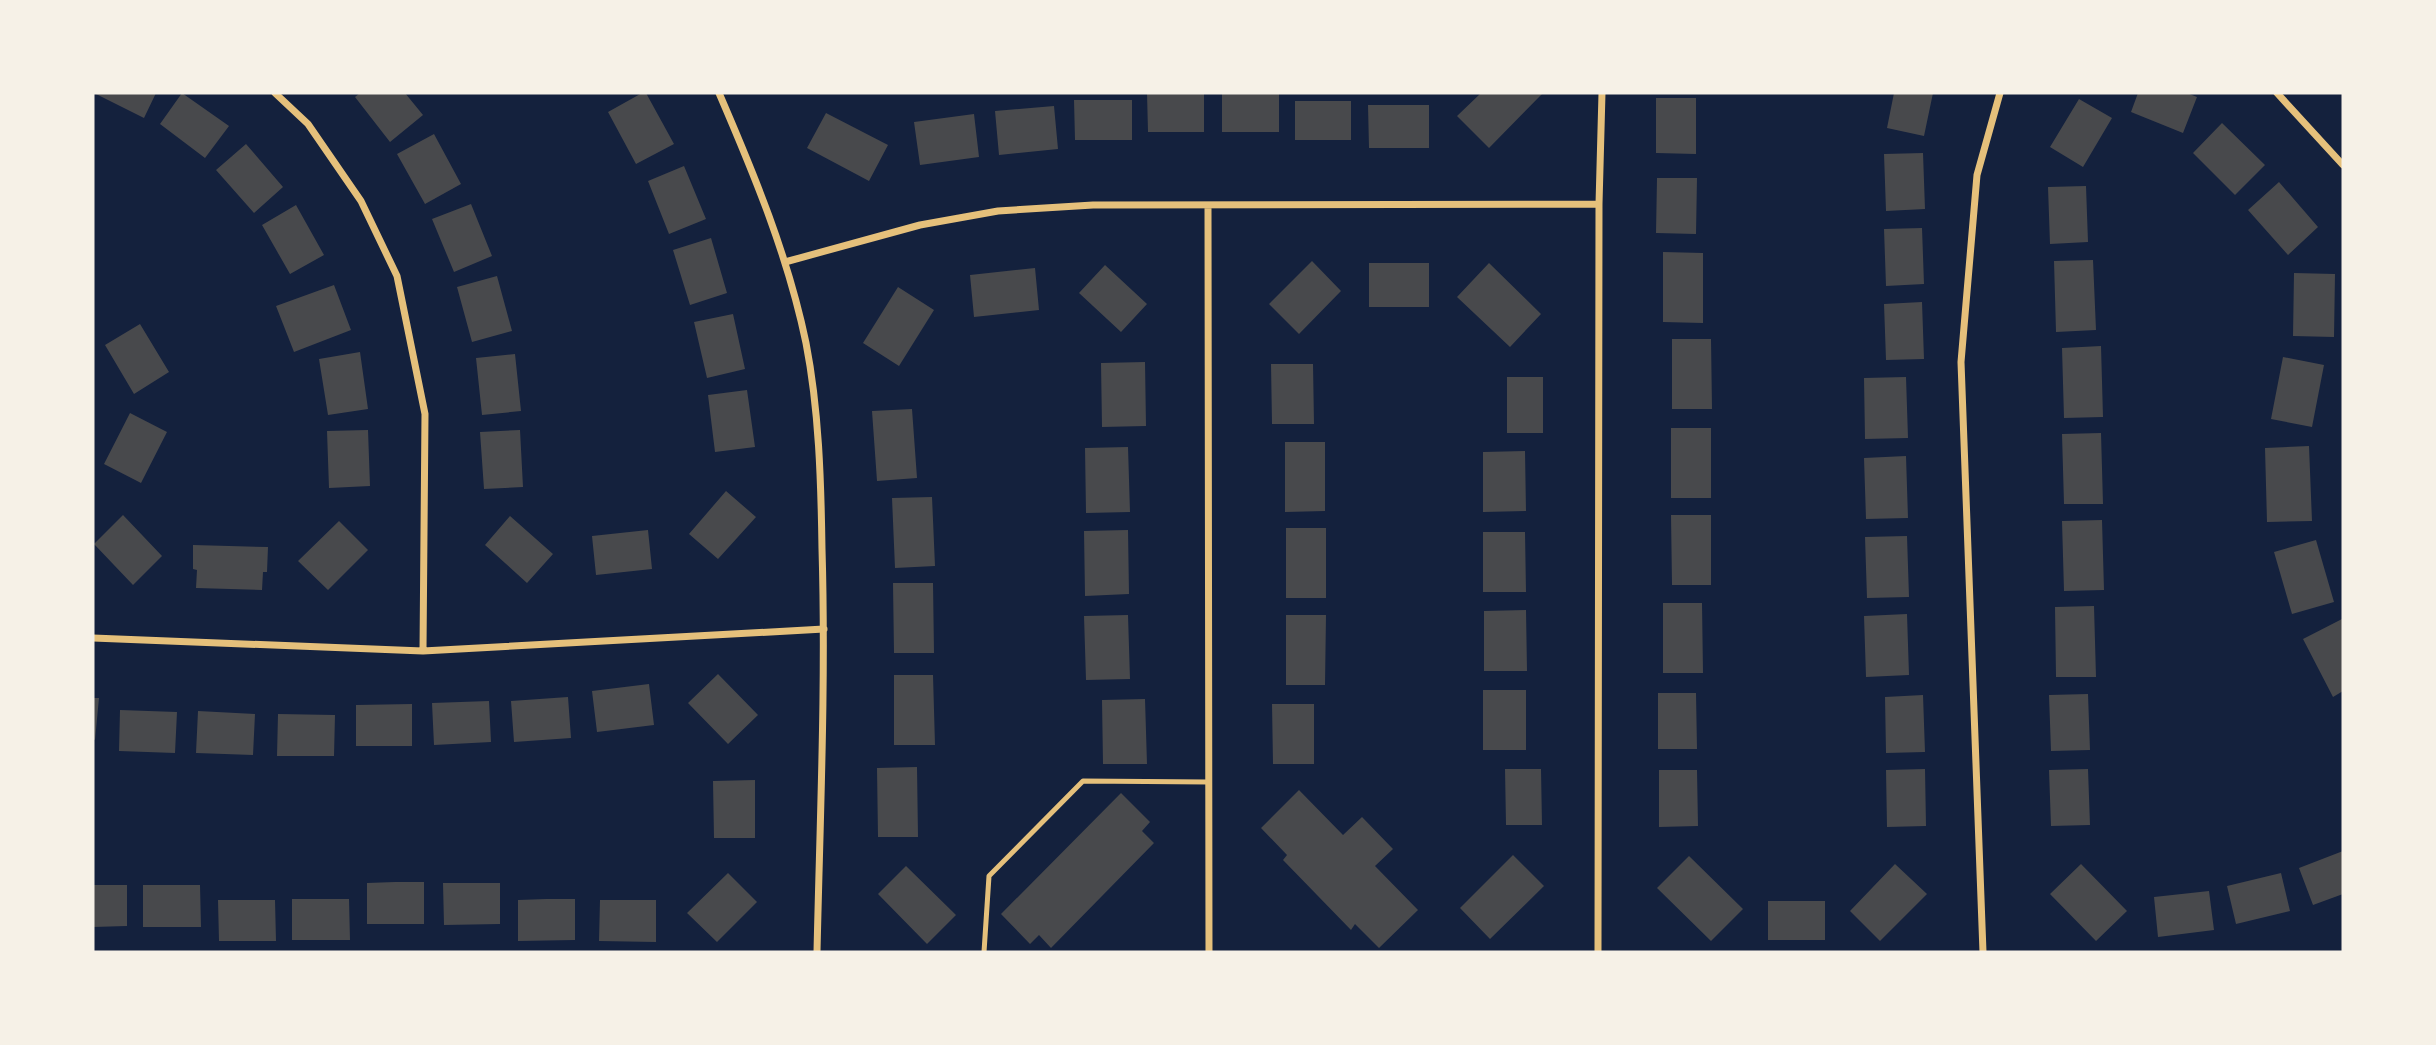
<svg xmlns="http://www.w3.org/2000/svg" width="2436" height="1045" font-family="'DejaVu Sans',sans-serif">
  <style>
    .building { fill: #48494c }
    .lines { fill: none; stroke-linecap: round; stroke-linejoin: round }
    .service { stroke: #e5c07b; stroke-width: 5 }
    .minor { stroke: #e5c07b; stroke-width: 7 }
  </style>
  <rect width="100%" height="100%" fill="#14213d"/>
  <!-- building -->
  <path class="building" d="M 94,93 L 156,93 L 144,118 Z
    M 182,93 L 229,126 L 205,158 L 160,124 Z
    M 360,93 L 405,93 L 423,115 L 390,142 L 355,97 Z
    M 642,93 L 646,93 L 674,144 L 636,164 L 608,112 Z
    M 1147,93 L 1204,93 L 1204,132 L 1148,132 Z
    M 1222,93 L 1279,93 L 1279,132 L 1222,132 Z
    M 1481,93 L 1543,93 L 1489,148 L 1457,116 Z
    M 1894,93 L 1933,93 L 1924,136 L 1887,128 Z
    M 2138,93 L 2187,93 L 2197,97 L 2183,133 L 2131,112 Z
    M 1656,98 L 1696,98 L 1696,154 L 1656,153 Z
    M 2079,99 L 2112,118 L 2083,167 L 2050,147 Z
    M 1074,100 L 1132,100 L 1132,140 L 1075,140 Z
    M 1295,101 L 1351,101 L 1351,140 L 1295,140 Z
    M 1368,105 L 1429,105 L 1429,148 L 1369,148 Z
    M 1054,106 L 1058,149 L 999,155 L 995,111 Z
    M 826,113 L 888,145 L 869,181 L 807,148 Z
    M 974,114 L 979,157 L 920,165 L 914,122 Z
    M 2222,123 L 2265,165 L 2235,195 L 2193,153 Z
    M 434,134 L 461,184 L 425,204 L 397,154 Z
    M 246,144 L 283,187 L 254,213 L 216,170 Z
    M 1923,153 L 1925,209 L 1886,211 L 1884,154 Z
    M 684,166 L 706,219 L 669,234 L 648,181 Z
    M 1657,178 L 1697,178 L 1696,234 L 1656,233 Z
    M 2279,182 L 2318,227 L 2288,255 L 2248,210 Z
    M 2086,186 L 2088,242 L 2050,244 L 2048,187 Z
    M 471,204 L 492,256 L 454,272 L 432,219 Z
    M 296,205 L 324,255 L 290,274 L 262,225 Z
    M 1922,228 L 1924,284 L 1886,286 L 1884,229 Z
    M 711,238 L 727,293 L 690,305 L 673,250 Z
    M 1663,252 L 1703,253 L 1703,323 L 1663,322 Z
    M 2093,260 L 2096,330 L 2056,332 L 2054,261 Z
    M 1312,261 L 1341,291 L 1299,334 L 1269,304 Z
    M 1369,263 L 1429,263 L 1429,307 L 1369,307 Z
    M 1489,263 L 1541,314 L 1510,347 L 1457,297 Z
    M 1105,265 L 1147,304 L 1121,332 L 1079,293 Z
    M 1035,268 L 1039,310 L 974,317 L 970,275 Z
    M 2294,273 L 2335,274 L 2334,337 L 2293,336 Z
    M 497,276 L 512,331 L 472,342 L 457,287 Z
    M 334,285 L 351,330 L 294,352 L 276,306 Z
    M 898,287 L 934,310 L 899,366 L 863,343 Z
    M 1922,302 L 1924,359 L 1886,360 L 1884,304 Z
    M 733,314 L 745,369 L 707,378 L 694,322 Z
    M 140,324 L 169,372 L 134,394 L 105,345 Z
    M 1672,339 L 1711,339 L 1712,409 L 1672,409 Z
    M 2101,346 L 2103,417 L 2064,418 L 2062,348 Z
    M 360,352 L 368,409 L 328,415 L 319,359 Z
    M 515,354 L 521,411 L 482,415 L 476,358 Z
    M 2283,357 L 2324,365 L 2312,427 L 2271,419 Z
    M 1145,362 L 1146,426 L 1102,427 L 1101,363 Z
    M 1271,364 L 1313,364 L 1314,424 L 1272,424 Z
    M 1507,377 L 1543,377 L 1543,433 L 1507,433 Z
    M 1906,377 L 1908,438 L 1865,439 L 1864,378 Z
    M 747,390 L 755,447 L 715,452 L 708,395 Z
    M 912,409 L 917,478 L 877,481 L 872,411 Z
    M 130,413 L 167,432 L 141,483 L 104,464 Z
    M 1671,428 L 1711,428 L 1711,498 L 1671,498 Z
    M 368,430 L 370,486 L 329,488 L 327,431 Z
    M 520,430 L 523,487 L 484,489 L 480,432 Z
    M 2101,433 L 2103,504 L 2064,504 L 2062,434 Z
    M 1285,442 L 1325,442 L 1325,511 L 1285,512 Z
    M 2309,446 L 2312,521 L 2267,522 L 2265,448 Z
    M 1128,447 L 1130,512 L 1086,513 L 1085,448 Z
    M 1525,451 L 1526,511 L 1483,512 L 1483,452 Z
    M 1906,456 L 1908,518 L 1866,519 L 1864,458 Z
    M 726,491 L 756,517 L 718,559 L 689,534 Z
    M 932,497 L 935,566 L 895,568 L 892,498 Z
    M 123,515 L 162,556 L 133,585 L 94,544 Z
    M 1671,515 L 1711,515 L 1711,585 L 1672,585 Z
    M 510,516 L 553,554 L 527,583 L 485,545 Z
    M 2102,520 L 2104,590 L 2064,591 L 2062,521 Z
    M 339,521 L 368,550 L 328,590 L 298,561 Z
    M 1286,528 L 1326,528 L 1326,598 L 1286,598 Z
    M 648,530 L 652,569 L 596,575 L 592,536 Z
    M 1128,530 L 1129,594 L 1085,596 L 1084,531 Z
    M 1483,532 L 1525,532 L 1526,592 L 1483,592 Z
    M 1907,536 L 1909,597 L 1867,598 L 1865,537 Z
    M 2316,540 L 2334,602 L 2292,614 L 2274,552 Z
    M 193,545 L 268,547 L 267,572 L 263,572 L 262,590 L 196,588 L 197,570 L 193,569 Z
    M 893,583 L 933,583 L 934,653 L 894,653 Z
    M 1663,603 L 1702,603 L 1703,673 L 1663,673 Z
    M 2094,606 L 2096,677 L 2056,677 L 2055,607 Z
    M 1526,610 L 1527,671 L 1484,671 L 1484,611 Z
    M 1907,614 L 1909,675 L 1866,677 L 1864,616 Z
    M 1128,615 L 1130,679 L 1086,680 L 1084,616 Z
    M 1286,615 L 1326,615 L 1325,685 L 1286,685 Z
    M 2342,619 L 2343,691 L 2333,697 L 2303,639 Z
    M 718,674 L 758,715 L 728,744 L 688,703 Z
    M 894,675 L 933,675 L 935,745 L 894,745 Z
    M 649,684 L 654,725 L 597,732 L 592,691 Z
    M 1483,690 L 1526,690 L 1526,750 L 1483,750 Z
    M 1658,693 L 1696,693 L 1697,749 L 1658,749 Z
    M 2088,694 L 2090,750 L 2051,751 L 2049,695 Z
    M 1923,695 L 1925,752 L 1886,753 L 1885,697 Z
    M 568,697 L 571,738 L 514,742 L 511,701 Z
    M 93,698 L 99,698 L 95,740 L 93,739 Z
    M 1145,699 L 1147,764 L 1103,764 L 1102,700 Z
    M 489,701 L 491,742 L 434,745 L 432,703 Z
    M 412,704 L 412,746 L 356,746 L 356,705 Z
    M 1272,704 L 1314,704 L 1314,764 L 1273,764 Z
    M 120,710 L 177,712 L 175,753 L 119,751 Z
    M 198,711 L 255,714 L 253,755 L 196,753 Z
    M 278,714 L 335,715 L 334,756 L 277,756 Z
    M 917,767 L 918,837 L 878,837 L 877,768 Z
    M 1505,769 L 1541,769 L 1542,825 L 1506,825 Z
    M 1925,769 L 1926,826 L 1887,827 L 1886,770 Z
    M 2088,769 L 2090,825 L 2051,826 L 2049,770 Z
    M 1659,770 L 1697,770 L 1698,826 L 1659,827 Z
    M 755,780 L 755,838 L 714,838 L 713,781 Z
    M 1299,790 L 1343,835 L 1362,817 L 1393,849 L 1375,866 L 1418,910 L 1379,948 L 1355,924 L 1351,930 L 1283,860 L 1287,855 L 1261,828 Z
    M 1121,793 L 1150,822 L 1142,831 L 1154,843 L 1051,948 L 1039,935 L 1030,944 L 1001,914 Z
    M 2343,851 L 2343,894 L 2313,905 L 2299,868 Z
    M 1513,855 L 1544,886 L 1490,939 L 1460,908 Z
    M 1689,856 L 1743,909 L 1711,941 L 1657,888 Z
    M 1895,864 L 1927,894 L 1880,941 L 1850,911 Z
    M 2081,864 L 2127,911 L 2096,941 L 2050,894 Z
    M 906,866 L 956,915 L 927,944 L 878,894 Z
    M 728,873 L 757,902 L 717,942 L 687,913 Z
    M 2281,873 L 2290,911 L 2236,924 L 2227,886 Z
    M 395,882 L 424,882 L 424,924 L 367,924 L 367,883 Z
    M 443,883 L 500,883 L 500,924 L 444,925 Z
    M 93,885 L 127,885 L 127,926 L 93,927 Z
    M 143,885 L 200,885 L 201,927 L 143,927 Z
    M 2209,891 L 2214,930 L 2158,937 L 2154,897 Z
    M 292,899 L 349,899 L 350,940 L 292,940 Z
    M 546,899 L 575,899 L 575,940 L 518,941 L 518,900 Z
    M 218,900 L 275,900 L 276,941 L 219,941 Z
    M 600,900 L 656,900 L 656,942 L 599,941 Z
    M 1768,901 L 1825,901 L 1825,940 L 1768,940 Z"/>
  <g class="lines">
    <!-- service -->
    <path class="service" d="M 984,952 L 989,876 L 1083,781 L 1208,782"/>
    <!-- minor -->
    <path class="minor" d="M 275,93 L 308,124 L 361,201 L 397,276 L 425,414 L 423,651
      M 719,93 C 754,174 788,256 806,343 C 819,410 821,480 822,549 C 826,683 820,818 817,952
      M 2277,93 L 2343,165
      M 1208,206 L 1209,952
      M 785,262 L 920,225 L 998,211 L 1093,205 L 1599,204
      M 93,638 L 423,651 L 824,629
      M 1598,952 L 1599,204 L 1602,93
      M 1983,952 L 1961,362 L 1977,175 L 2000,93"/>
  </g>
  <!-- border -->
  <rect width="2436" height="1045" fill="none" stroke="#f6f1e7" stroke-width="189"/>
</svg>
